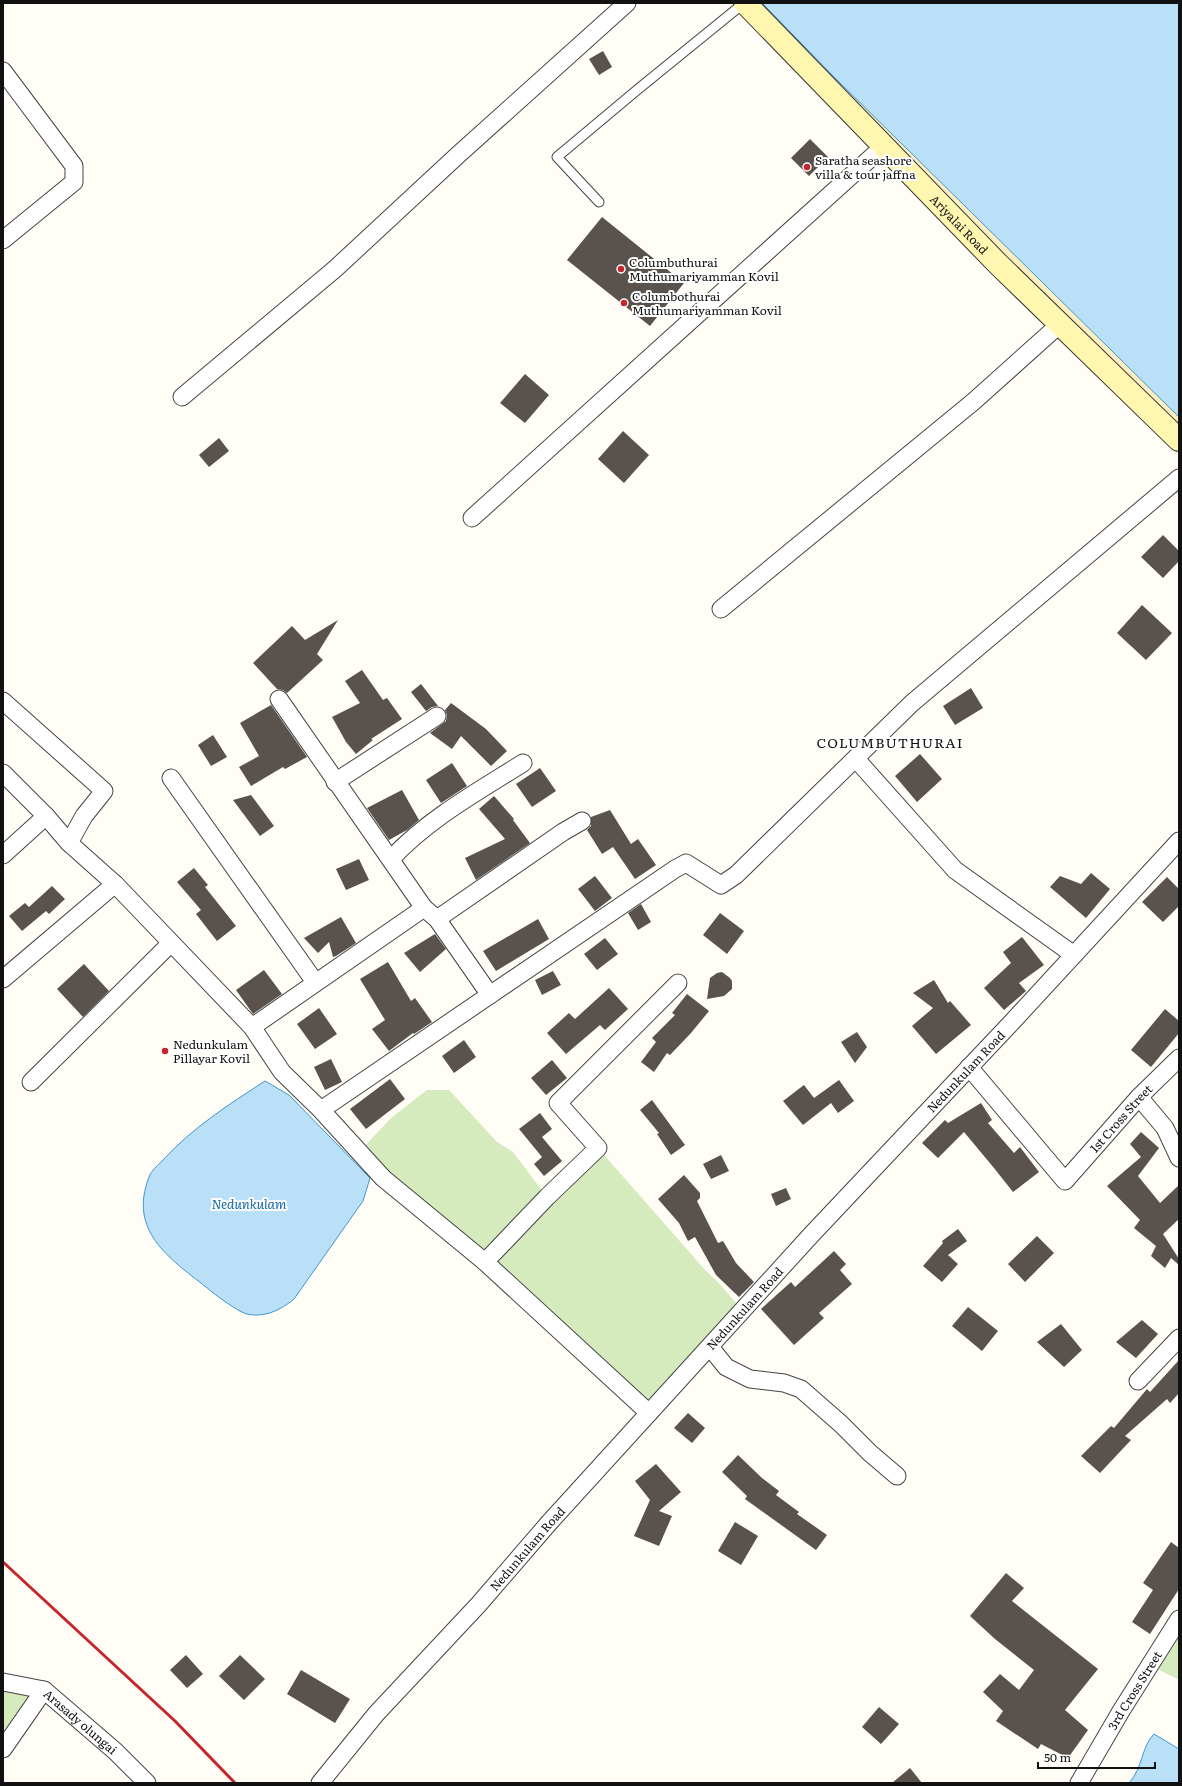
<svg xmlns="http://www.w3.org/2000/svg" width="1182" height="1786" font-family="Literata,serif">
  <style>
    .green { fill: #d5ebbd }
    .sand { fill: #fbeec1 }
    .water { fill: #b9e0f7; stroke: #3f96cf }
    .building { fill: #5a524d }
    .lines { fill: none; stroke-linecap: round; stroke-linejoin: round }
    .lane-casing { stroke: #444; stroke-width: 11 }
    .street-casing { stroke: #444; stroke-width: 19 }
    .secondary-casing { stroke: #333; stroke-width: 24 }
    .lane { stroke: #fff; stroke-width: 9 }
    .street { stroke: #fff; stroke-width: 17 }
    .secondary { stroke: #fff6b0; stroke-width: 22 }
    .rail { stroke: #c4262e; stroke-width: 3 }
    .poi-dot { fill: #c4262e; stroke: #fff; stroke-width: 1.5 }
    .labels { text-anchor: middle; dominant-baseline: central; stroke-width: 4; stroke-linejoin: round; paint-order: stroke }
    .poi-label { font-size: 12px; fill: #111; stroke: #fff; text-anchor: start }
    .street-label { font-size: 12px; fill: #111; stroke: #fff }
    .water-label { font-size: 13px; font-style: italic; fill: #1768a6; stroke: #fff }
    .quarter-label { font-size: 14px; letter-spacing: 1px; fill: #111; stroke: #fff }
  </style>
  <rect width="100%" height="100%" fill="#fffdf5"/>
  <!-- green -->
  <path class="green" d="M 427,1090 L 449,1090 L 497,1142 L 513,1152 L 547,1197 L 598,1148 L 706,1271 L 718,1282 L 743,1311 L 649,1413 L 360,1151 L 391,1118 Z
    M 1179,1620 L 1179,1680 L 1150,1665 Z
    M 3,1682 L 44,1690 L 3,1749 Z"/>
  <!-- sand -->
  <path class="sand" d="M 745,3 L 762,3 L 835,78 L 1143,381 L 1179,417 L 1179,438 Z"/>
  <!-- water -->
  <path class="water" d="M 762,3 L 1179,3 L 1179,417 L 835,78 Z
    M 265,1081 L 289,1095 L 370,1178 L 363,1201 L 294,1299 C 281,1310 264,1318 247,1314 C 238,1312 214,1294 206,1287 C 169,1258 128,1231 149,1177 C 151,1171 158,1165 162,1161 C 192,1128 228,1105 265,1081 Z
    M 1154,1734 L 1179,1749 L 1179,1783 L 1129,1783 C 1143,1768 1141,1747 1154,1734 Z"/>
  <!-- building -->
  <path class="building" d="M 603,51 L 612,67 L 599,75 L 589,59 Z
    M 810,139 L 828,157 L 809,176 L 791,158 Z
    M 602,217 L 684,283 L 650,326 L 567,260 Z
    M 525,374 L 549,395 L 525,423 L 500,403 Z
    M 623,431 L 649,455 L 624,483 L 598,459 Z
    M 219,438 L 229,451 L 209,467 L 199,455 Z
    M 1163,535 L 1179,551 L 1179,561 L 1163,578 L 1141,557 Z
    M 1142,605 L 1172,633 L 1146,660 L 1117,633 Z
    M 338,620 L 317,654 L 323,660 L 287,693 L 283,690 L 277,689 L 253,663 L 292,626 L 305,640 Z
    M 362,670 L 383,700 L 387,698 L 402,719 L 371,739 L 373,740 L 356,754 L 346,742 L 332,717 L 360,703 L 345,681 Z
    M 421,684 L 438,706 L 432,707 L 426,711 L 411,692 Z
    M 971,688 L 983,708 L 955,725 L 943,706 Z
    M 451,703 L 486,729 L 507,751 L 491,766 L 461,736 L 452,749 L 430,733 L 446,721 L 447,715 L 445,710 Z
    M 271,705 L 307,757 L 285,769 L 283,767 L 251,786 L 239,767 L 259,756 L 240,723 Z
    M 213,735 L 227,757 L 211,766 L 198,745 Z
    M 920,754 L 942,779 L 917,802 L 895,776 Z
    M 452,763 L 467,786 L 441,803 L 426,780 Z
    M 540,768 L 556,791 L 532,807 L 516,784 Z
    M 402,790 L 419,820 L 407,830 L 389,840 L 367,808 Z
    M 251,795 L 274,826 L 260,836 L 233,800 Z
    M 494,796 L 514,819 L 513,820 L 530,843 L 476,880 L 465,858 L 505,839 L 479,809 Z
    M 610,810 L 631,844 L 638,839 L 656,865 L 635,879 L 613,847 L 602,854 L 587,830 L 591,826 L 591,817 Z
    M 359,859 L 369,880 L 346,890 L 336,869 Z
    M 194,868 L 208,885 L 205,887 L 236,926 L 217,941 L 196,914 L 201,910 L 177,882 Z
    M 1091,873 L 1110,889 L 1086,918 L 1050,887 L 1060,876 L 1081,884 Z
    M 595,876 L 612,898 L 595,911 L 578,889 Z
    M 1167,877 L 1179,889 L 1179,906 L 1163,922 L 1142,902 Z
    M 52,886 L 65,899 L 49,914 L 46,911 L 22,931 L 9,916 L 25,903 L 29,907 Z
    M 641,904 L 651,922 L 638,930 L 628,913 Z
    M 720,913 L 744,931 L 727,954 L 703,935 Z
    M 341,917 L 356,943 L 336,956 L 333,957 L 329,942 L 318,953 L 304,938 Z
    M 538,919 L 549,939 L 496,971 L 483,951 Z
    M 435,934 L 446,949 L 420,972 L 404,953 Z
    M 1022,937 L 1044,965 L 1019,983 L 1026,991 L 1004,1010 L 984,988 L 1011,963 L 1003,952 Z
    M 605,938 L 618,954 L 597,970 L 584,954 Z
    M 388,962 L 411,1001 L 415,998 L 432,1022 L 414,1034 L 413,1033 L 389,1051 L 372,1029 L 385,1020 L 360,979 Z
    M 84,964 L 109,991 L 83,1017 L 57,989 Z
    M 264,970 L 282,994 L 253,1014 L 236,990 Z
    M 553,971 L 561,985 L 542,995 L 535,980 Z
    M 722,972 L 730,978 L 732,981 L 732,989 L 724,996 L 707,999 L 710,978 L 717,973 Z
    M 934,980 L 948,1003 L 950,1001 L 971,1025 L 936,1054 L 912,1026 L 933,1008 L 913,993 Z
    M 609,988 L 628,1009 L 605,1030 L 600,1025 L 566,1054 L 547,1033 L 569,1013 L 575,1019 Z
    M 687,994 L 709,1011 L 691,1033 L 670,1055 L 667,1053 L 654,1072 L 641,1062 L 656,1042 L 652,1038 L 675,1015 L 672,1013 Z
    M 319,1008 L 337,1034 L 315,1049 L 297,1024 Z
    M 1165,1009 L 1179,1021 L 1179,1033 L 1151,1067 L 1131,1050 Z
    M 857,1032 L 867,1047 L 855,1063 L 841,1042 Z
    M 464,1040 L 476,1057 L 454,1073 L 442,1056 Z
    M 331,1059 L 342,1082 L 325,1090 L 314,1067 Z
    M 552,1060 L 567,1078 L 546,1095 L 531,1078 Z
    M 390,1079 L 405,1099 L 366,1129 L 350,1109 Z
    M 839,1080 L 854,1101 L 838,1113 L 831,1103 L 803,1125 L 783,1101 L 804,1085 L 814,1098 Z
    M 652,1100 L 685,1145 L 671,1155 L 657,1134 L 659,1133 L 640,1110 Z
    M 981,1103 L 992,1120 L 988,1123 L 1014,1153 L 1020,1147 L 1039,1172 L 1013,1192 L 994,1168 L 964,1132 L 938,1158 L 922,1143 L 945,1120 L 948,1123 Z
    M 540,1113 L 552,1129 L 542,1137 L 562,1161 L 544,1176 L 534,1164 L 542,1157 L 519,1129 Z
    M 1141,1132 L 1159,1148 L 1138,1176 L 1160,1203 L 1179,1185 L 1179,1219 L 1163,1234 L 1179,1259 L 1179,1265 L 1171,1258 L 1165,1268 L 1151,1256 L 1156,1246 L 1134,1228 L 1140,1220 L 1107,1186 L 1141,1157 L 1130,1144 Z
    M 721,1155 L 729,1171 L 711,1179 L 703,1164 Z
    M 684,1175 L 700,1193 L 700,1198 L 697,1201 L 718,1243 L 723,1241 L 736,1263 L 754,1282 L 739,1297 L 716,1275 L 695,1237 L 688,1241 L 679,1223 L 658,1199 Z
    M 786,1188 L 791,1199 L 776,1206 L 771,1194 Z
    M 958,1229 L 967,1241 L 948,1255 L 958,1264 L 942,1282 L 923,1266 L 943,1243 L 942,1241 Z
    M 1037,1236 L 1054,1253 L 1025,1282 L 1008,1264 Z
    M 834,1251 L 846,1264 L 840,1270 L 852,1284 L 819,1313 L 824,1318 L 794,1345 L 761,1309 L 791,1282 L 795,1287 Z
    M 968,1307 L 998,1331 L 982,1351 L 952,1326 Z
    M 1142,1320 L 1158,1334 L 1136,1358 L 1116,1342 Z
    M 1061,1324 L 1082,1350 L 1064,1367 L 1037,1342 Z
    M 1179,1360 L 1179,1393 L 1170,1403 L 1167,1399 L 1125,1436 L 1131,1440 L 1100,1473 L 1081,1456 L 1111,1426 L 1114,1428 L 1147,1389 L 1150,1392 Z
    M 688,1413 L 705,1428 L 692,1443 L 674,1428 Z
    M 738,1455 L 762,1478 L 779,1491 L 776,1495 L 799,1512 L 797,1514 L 827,1535 L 816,1550 L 745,1499 L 747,1496 L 722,1472 Z
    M 656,1464 L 681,1492 L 659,1511 L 672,1516 L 659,1546 L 634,1536 L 650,1500 L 635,1481 Z
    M 735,1522 L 758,1536 L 741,1565 L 718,1551 Z
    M 1171,1542 L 1179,1548 L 1179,1589 L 1150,1634 L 1132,1622 L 1153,1590 L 1143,1583 Z
    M 1006,1573 L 1024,1588 L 1012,1601 L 1098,1669 L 1065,1710 L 1088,1730 L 1068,1758 L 1041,1744 L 1038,1749 L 996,1721 L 1003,1711 L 983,1692 L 1000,1674 L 1019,1690 L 1034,1670 L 995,1639 L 970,1616 Z
    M 186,1655 L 203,1674 L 187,1688 L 170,1670 Z
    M 240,1655 L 265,1679 L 244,1700 L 219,1676 Z
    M 301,1670 L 350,1699 L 335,1723 L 287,1694 Z
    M 879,1707 L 899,1724 L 881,1744 L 862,1727 Z
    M 910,1768 L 922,1783 L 892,1783 Z"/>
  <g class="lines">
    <defs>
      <path id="lane" d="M 599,202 L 557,157 L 637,90 L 744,3"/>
      <g id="street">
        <path d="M 3,71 L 74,166 L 74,182 L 3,240"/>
        <path d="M 182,397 L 335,269 L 459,154 L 627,3"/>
        <path d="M 472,518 L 884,146"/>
        <path d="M 721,609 L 973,402 L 1060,324"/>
        <path d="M 279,699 L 424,908"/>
        <path d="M 3,701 L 104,791 L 84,816 L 69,843 L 115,884 L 252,1027 L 282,1072 L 321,1110 L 383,1178 L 485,1262 L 649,1413"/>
        <path d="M 856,759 L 955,870 L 1074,955"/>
        <path d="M 3,773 L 46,816"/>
        <path d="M 171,778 L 315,982"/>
        <path d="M 335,782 L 437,716"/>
        <path d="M 3,855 L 46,816 L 69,843"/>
        <path d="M 391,859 C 428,819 477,792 523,763"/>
        <path d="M 437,919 L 563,832 L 582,821"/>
        <path d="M 3,979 L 115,884"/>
        <path d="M 252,1027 L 424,908 L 437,919 L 490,995"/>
        <path id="s1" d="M 969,1067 L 1065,1181 L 1139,1097 L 1179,1058"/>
        <path d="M 31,1082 L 171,943"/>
        <path d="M 1139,1097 L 1165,1128 L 1179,1158"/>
        <path d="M 321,1110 L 675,869 L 686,863 L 721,885 L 736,875 L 912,703 L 1179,478"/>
        <path d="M 485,1262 L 547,1197 L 598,1148 L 558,1103 L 678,983"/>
        <path d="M 710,1347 L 726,1367 L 750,1379 L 784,1383 L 801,1389 L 841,1424 L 870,1453 L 897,1476"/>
        <path d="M 1138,1381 L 1179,1338"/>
        <path id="s2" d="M 3,1682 L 44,1690 L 115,1751 L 147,1783"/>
        <path d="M 3,1749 L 44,1690"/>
        <path id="s3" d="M 320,1783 L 376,1714 L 479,1604 L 548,1524 L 649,1413 L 812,1234 L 1012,1022 L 1179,841"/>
        <path id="s4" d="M 1079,1783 L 1121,1711 L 1179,1619"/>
      </g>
      <g id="secondary">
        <path id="s5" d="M 745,3 L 998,264 L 1179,440"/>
      </g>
    </defs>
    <!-- lane casing -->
    <use href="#lane" class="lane-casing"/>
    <!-- street casing -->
    <use href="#street" class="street-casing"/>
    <!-- secondary casing -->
    <use href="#secondary" class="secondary-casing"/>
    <!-- lane -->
    <use href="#lane" class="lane"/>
    <!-- street -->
    <use href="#street" class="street"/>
    <!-- secondary -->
    <use href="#secondary" class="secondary"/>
    <!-- rail -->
    <path class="rail" d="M 3,1562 L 175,1721 L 235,1783"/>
  </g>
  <!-- markers -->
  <g class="poi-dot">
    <circle cx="807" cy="167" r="4"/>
    <circle cx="621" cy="269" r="4"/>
    <circle cx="624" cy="303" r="4"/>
    <circle cx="165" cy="1051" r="4"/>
  </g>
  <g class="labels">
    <!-- poi labels -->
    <g class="poi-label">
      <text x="815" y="160">Saratha seashore<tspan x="815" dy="14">villa &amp; tour jaffna</tspan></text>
      <text x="629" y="262">Columbuthurai<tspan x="629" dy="14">Muthumariyamman Kovil</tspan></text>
      <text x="632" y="296">Columbothurai<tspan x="632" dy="14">Muthumariyamman Kovil</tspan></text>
      <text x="173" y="1044">Nedunkulam<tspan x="173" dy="14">Pillayar Kovil</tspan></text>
    </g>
    <!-- street labels -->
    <g class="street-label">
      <text stroke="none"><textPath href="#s5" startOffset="308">Ariyalai Road</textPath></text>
      <text stroke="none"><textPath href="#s3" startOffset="961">Nedunkulam Road</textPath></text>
      <text stroke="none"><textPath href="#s1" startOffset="233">1st Cross Street</textPath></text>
      <text stroke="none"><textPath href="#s3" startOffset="637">Nedunkulam Road</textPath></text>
      <text stroke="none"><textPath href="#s3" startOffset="313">Nedunkulam Road</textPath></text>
      <text stroke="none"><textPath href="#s4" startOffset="108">3rd Cross Street</textPath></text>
      <text stroke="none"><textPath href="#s2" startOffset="90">Arasady olungai</textPath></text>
    </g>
    <!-- water labels -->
    <g class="water-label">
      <text x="249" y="1203">Nedunkulam</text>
    </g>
    <!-- quarter labels -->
    <g class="quarter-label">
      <text x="890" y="742">COLUMBUTHURAI</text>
    </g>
  </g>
  <!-- border -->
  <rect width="1182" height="1786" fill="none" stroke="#111111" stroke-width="8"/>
  <!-- scale -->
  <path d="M1038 1762v6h117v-6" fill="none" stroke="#111111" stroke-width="2"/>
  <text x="1044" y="1762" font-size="12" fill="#111111" stroke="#ffffff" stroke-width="3" paint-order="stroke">50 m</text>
</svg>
